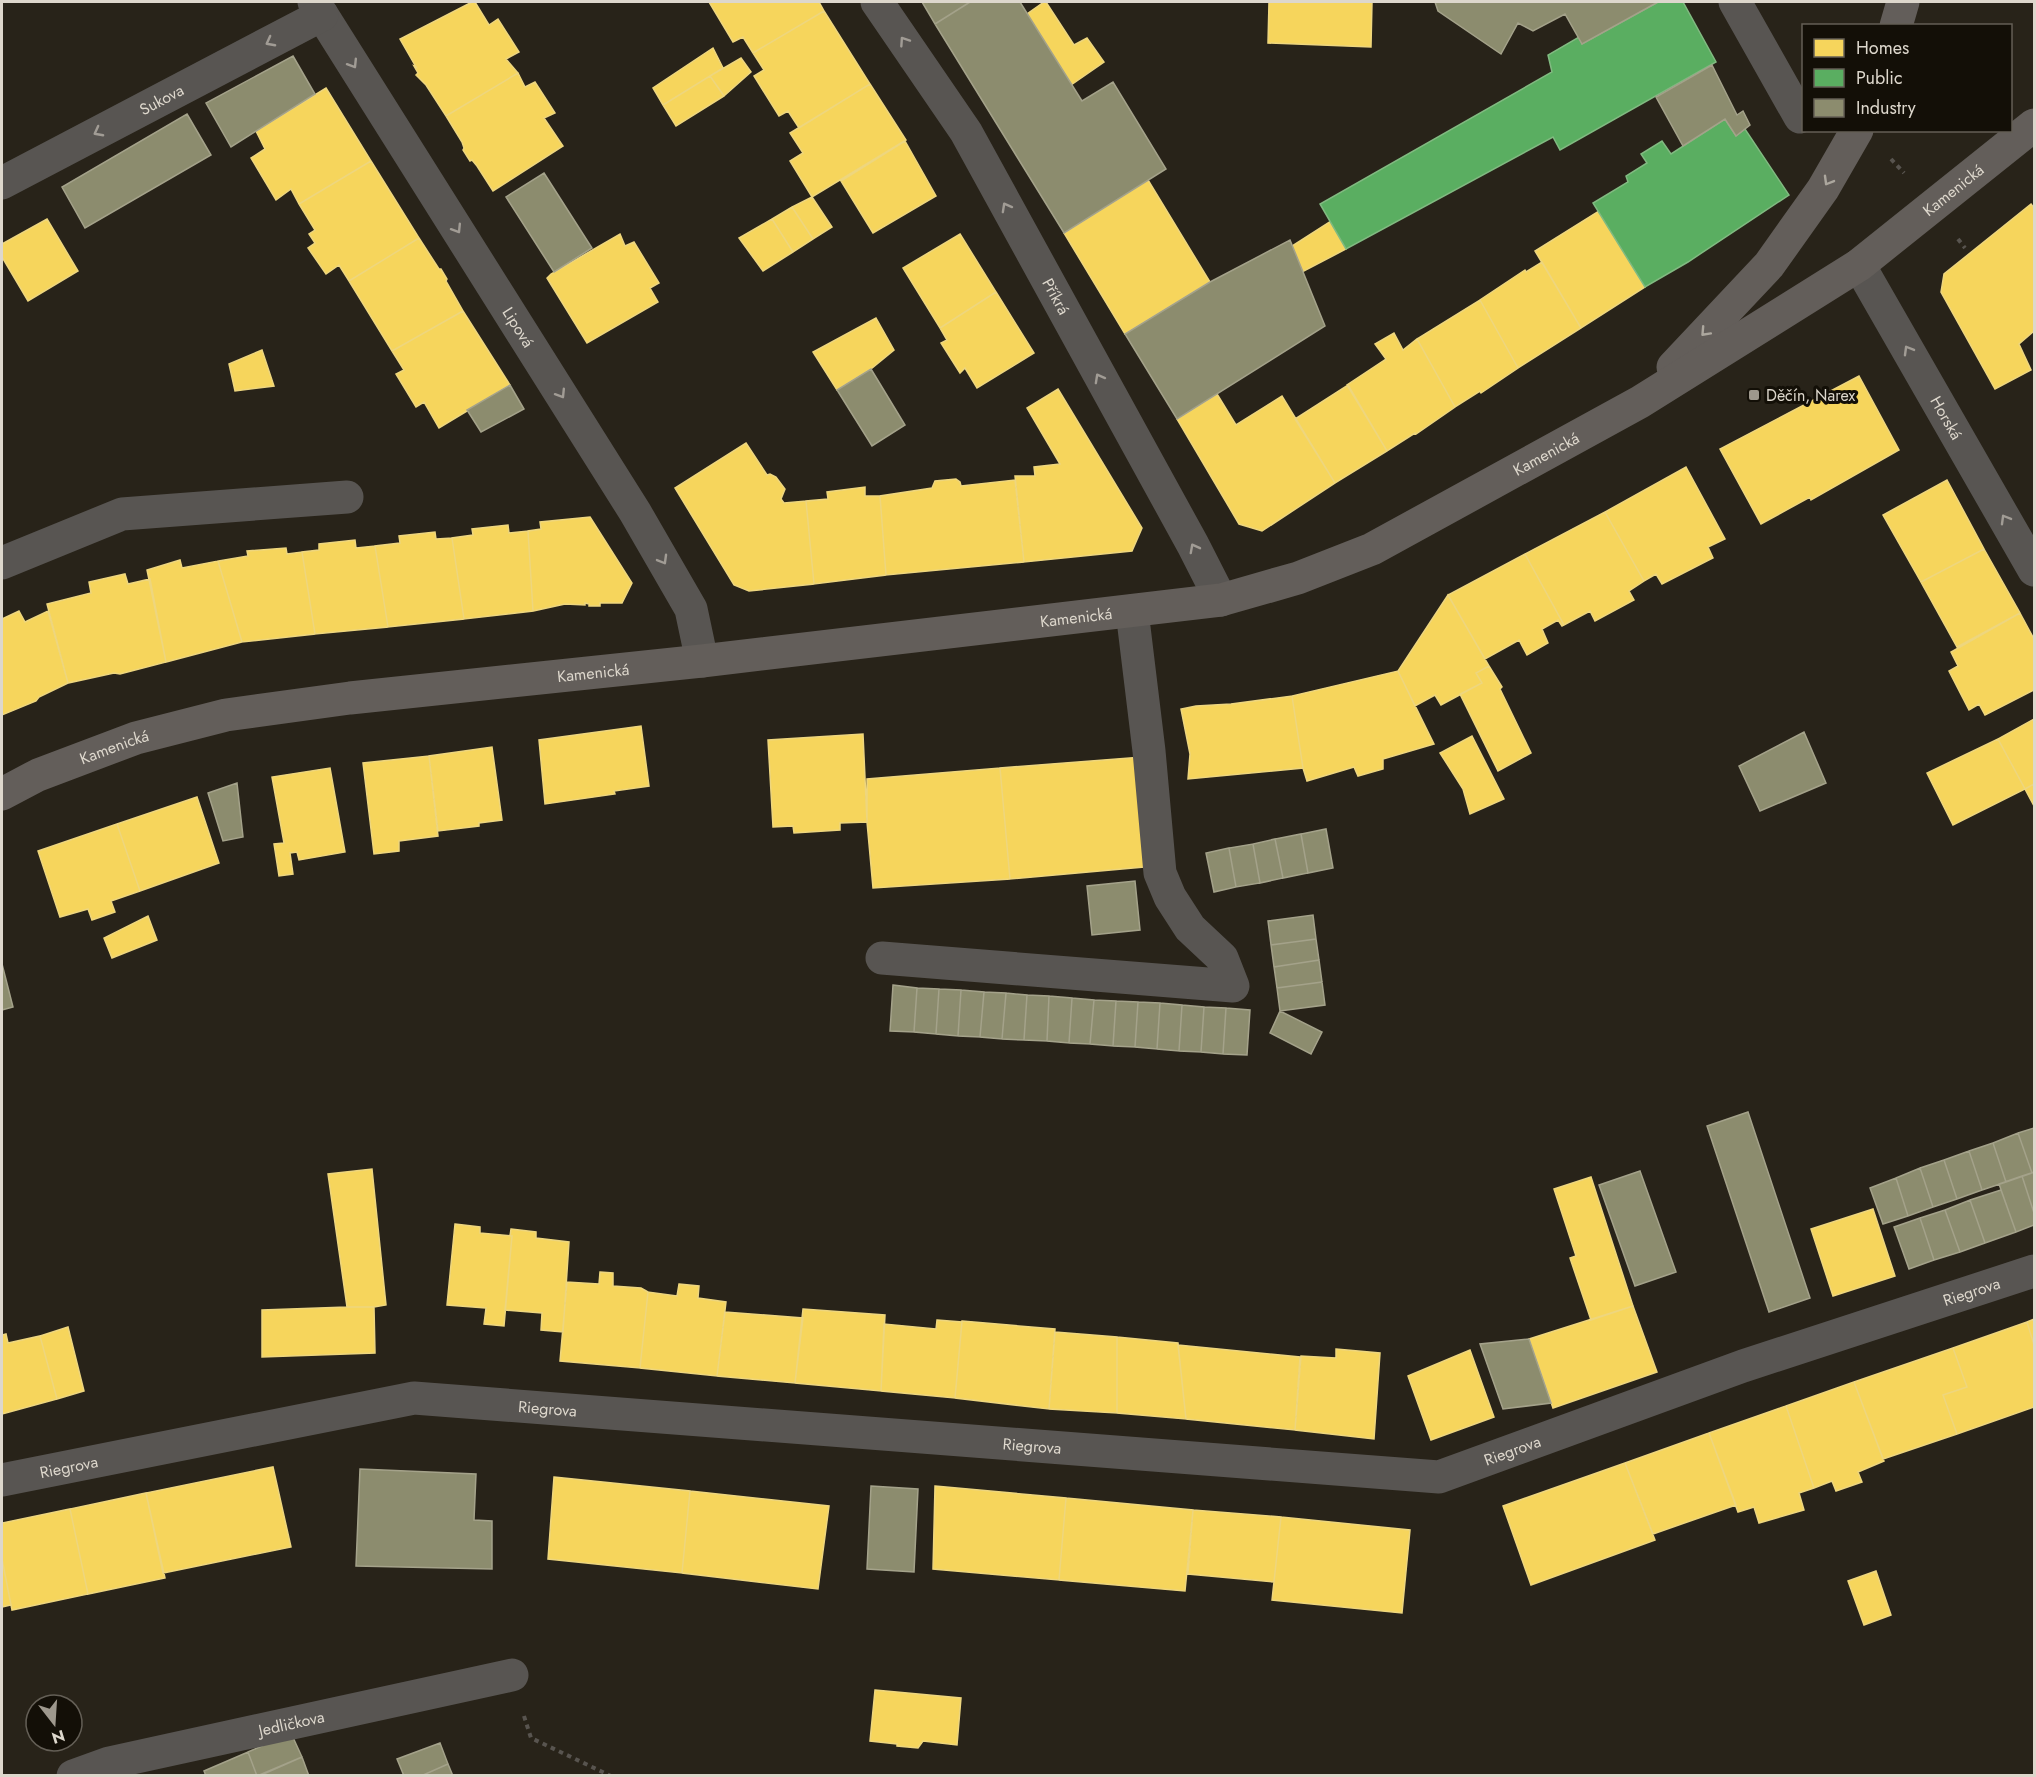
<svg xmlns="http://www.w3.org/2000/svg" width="2036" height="1777" font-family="Jost,sans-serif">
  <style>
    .homes { fill: #f6d55c; stroke: #eed67e; stroke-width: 1.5 }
    .public { fill: #5aae61; stroke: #81ba81; stroke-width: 1.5 }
    .industry { fill: #8c8c6e; stroke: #a4a28a; stroke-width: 1.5 }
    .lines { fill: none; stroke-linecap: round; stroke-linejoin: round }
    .path { stroke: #58544f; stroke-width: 4; stroke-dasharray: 4.5 4.5; stroke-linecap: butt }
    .minor { stroke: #585552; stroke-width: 33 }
    .major { stroke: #635e5a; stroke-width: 33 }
    .oneway { stroke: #a19c95 }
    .oneway2 { stroke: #aca79e }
    .poi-dot { fill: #9e988d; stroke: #130f07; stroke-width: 2 }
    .labels { text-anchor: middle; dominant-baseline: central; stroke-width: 6; stroke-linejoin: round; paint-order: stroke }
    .street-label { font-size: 16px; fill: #ddd7cc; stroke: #130f07 }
    .poi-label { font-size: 16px; fill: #ddd7cc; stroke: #130f07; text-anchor: start }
  </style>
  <rect width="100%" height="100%" fill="#282319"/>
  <!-- homes -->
  <path class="homes" d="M 472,2 L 475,2 L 489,25 L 498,19 L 519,52 L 506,59 L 518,73 L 446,116 L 426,85 L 416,75 L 418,73 L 414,66 L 416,67 L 400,39 Z
    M 709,2 L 819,2 L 824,11 L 753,53 L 743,37 L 733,42 Z
    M 1044,2 L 1046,2 L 1074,45 L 1087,38 L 1104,62 L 1071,85 L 1027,14 Z
    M 1269,2 L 1372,2 L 1371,47 L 1268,43 Z
    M 824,11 L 870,84 L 799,128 L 788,111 L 779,116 L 754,76 L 764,70 L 753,53 Z
    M 713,48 L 723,68 L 663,105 L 653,88 Z
    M 741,58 L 751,72 L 724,96 L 710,76 Z
    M 518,73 L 525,87 L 535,82 L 555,113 L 544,118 L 563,146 L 493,191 L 477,166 L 472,160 L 470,161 L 463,150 L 464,148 L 462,142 L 446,116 Z
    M 710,76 L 724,96 L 676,126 L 663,105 Z
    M 870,84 L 906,140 L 812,197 L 790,161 L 803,153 L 790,133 Z
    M 326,88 L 371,161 L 299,204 L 291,189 L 276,200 L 251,158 L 265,149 L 256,131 Z
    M 905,141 L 936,196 L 873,233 L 841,181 Z
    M 371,161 L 419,238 L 349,281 L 339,265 L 326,274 L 308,248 L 315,243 L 309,234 L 315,230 L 299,204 Z
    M 1148,180 L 1210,282 L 1125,334 L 1064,233 Z
    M 812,197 L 832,227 L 813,239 L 792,207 Z
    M 2031,204 L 2034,208 L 2034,331 L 2019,344 L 2031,370 L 1995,389 L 1941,292 L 1944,274 Z
    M 792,207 L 813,239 L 793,252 L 772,219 Z
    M 1599,211 L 1645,287 L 1581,328 L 1535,251 Z
    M 47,219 L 78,271 L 28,301 L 2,257 L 2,244 Z
    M 772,219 L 793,252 L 763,271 L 739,238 Z
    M 1331,221 L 1346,249 L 1302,272 L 1292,246 Z
    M 620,234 L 625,246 L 634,242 L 659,283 L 650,288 L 658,302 L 587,343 L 547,278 L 551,274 Z
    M 960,234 L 996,292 L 940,328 L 903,268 Z
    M 419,238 L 439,269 L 441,269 L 447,279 L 446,281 L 463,311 L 392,351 L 349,281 Z
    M 1542,262 L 1581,328 L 1518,368 L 1480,300 L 1525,270 L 1526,272 Z
    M 996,292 L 1034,353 L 977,388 L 965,368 L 960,373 L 941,343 L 947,340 L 940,328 Z
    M 1480,300 L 1518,368 L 1481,393 L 1480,391 L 1455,407 L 1417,339 Z
    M 463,311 L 510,385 L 439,428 L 424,402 L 416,407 L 396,374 L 404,370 L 392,351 Z
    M 876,318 L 894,350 L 871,369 L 837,390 L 813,352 Z
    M 1394,333 L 1403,350 L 1417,339 L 1455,407 L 1416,434 L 1415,433 L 1387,451 L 1347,385 L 1386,359 L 1375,344 Z
    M 262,350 L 274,386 L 235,391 L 229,364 Z
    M 1859,376 L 1899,450 L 1811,500 L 1810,497 L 1761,524 L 1720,449 Z
    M 1348,385 L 1387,451 L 1335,483 L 1295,419 Z
    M 1058,389 L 1142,528 L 1132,551 L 1024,562 L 1015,476 L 1035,476 L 1034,467 L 1060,464 L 1027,408 Z
    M 1217,394 L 1236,425 L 1282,396 L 1335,483 L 1262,531 L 1239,524 L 1177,419 Z
    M 746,443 L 767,475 L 770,474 L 776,477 L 785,489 L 781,499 L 784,503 L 806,501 L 814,584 L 749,591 L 734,585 L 675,488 Z
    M 1686,467 L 1725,539 L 1708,547 L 1713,558 L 1662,584 L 1656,574 L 1644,581 L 1605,512 Z
    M 956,479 L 960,482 L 961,486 L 1015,480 L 1024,562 L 886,575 L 880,496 L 932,488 L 935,481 Z
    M 1947,480 L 1984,549 L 1921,582 L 1883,515 Z
    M 865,487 L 865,496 L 880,496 L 886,575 L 814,584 L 806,501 L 828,499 L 827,492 Z
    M 1605,512 L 1644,581 L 1629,591 L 1634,600 L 1595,621 L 1590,611 L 1564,625 L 1525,554 Z
    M 590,517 L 632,583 L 622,603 L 600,603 L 600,606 L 589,606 L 589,604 L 585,603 L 585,605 L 565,604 L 533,611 L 528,531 L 541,529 L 540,522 Z
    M 508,525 L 509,533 L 528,531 L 533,611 L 464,619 L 452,538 L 473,535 L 472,529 Z
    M 435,532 L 436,539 L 452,538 L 464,619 L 388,627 L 375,546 L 400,543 L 399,536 Z
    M 355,540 L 356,548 L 375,546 L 388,627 L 315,634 L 302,552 L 319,550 L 319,544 Z
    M 286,548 L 287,554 L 302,552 L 315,634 L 242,642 L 218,561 L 248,556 L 247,551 Z
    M 1984,549 L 2020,613 L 1957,647 L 1921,582 Z
    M 1525,554 L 1564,625 L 1562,626 L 1558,620 L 1542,629 L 1548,643 L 1527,655 L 1519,640 L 1485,659 L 1448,595 Z
    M 180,560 L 182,568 L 218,561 L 242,642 L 166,662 L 147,570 Z
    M 125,574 L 128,584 L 150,579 L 166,662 L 120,674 L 114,673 L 68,683 L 47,604 L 91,593 L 89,582 Z
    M 1448,595 L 1489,666 L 1476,673 L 1482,683 L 1441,705 L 1435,695 L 1415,706 L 1398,671 Z
    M 19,611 L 25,622 L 48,611 L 68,683 L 39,697 L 36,701 L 2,715 L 2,619 Z
    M 2020,613 L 2034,639 L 2034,690 L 1985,715 L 1979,704 L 1969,710 L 1949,671 L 1958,666 L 1951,652 Z
    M 1489,666 L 1502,687 L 1500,689 L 1531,753 L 1498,771 L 1460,694 L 1482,683 L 1476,673 Z
    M 1398,671 L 1434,744 L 1383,759 L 1383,769 L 1358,776 L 1354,767 L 1307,781 L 1303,768 L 1292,696 Z
    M 1292,696 L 1303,768 L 1188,779 L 1190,754 L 1181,709 L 1196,706 L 1231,704 Z
    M 2034,719 L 2034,784 L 2025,789 L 1998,739 Z
    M 641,726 L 649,786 L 614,791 L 615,794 L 545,804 L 539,740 Z
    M 863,734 L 867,822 L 840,823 L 840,830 L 794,833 L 793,826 L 773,827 L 768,740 Z
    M 1472,736 L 1504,799 L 1470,814 L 1463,789 L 1440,753 Z
    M 1998,739 L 2025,789 L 1953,825 L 1927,773 Z
    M 492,747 L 502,820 L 479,823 L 479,826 L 438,831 L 429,756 Z
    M 429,756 L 438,836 L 399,841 L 399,851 L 374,854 L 363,763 Z
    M 1142,757 L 1144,867 L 1010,879 L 1000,768 Z
    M 330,768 L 345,852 L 299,860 L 297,852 L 290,853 L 293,874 L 279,876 L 274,844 L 284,843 L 272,777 Z
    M 1000,768 L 1010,879 L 873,888 L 867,822 L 867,779 Z
    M 2034,784 L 2034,806 L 2025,789 Z
    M 197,797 L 219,863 L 140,891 L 117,824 Z
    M 117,824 L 140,891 L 111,901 L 115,912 L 92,920 L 88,909 L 60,917 L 38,851 Z
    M 148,916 L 157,940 L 112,958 L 104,938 Z
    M 372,1169 L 386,1305 L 374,1307 L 347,1307 L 328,1174 Z
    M 1591,1177 L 1633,1306 L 1591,1320 L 1570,1258 L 1576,1256 L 1554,1189 Z
    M 1873,1209 L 1895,1276 L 1833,1296 L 1811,1229 Z
    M 455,1224 L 480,1227 L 480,1233 L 512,1236 L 504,1326 L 484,1324 L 486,1308 L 447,1305 Z
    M 511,1229 L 536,1232 L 536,1238 L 569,1242 L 563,1332 L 541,1330 L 542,1313 L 505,1310 L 512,1236 L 510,1236 Z
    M 600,1272 L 613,1273 L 613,1286 L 641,1288 L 648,1292 L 640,1368 L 560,1361 L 567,1282 L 599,1284 Z
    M 679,1284 L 699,1286 L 698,1298 L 726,1302 L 717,1376 L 640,1368 L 648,1292 L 677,1296 Z
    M 1633,1306 L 1657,1372 L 1553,1408 L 1529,1339 Z
    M 347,1307 L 374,1307 L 375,1353 L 262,1357 L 262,1310 Z
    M 803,1309 L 885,1315 L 881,1391 L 795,1383 Z
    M 725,1312 L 803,1318 L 795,1383 L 717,1376 Z
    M 2034,1319 L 2034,1345 L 2027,1322 Z
    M 937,1320 L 962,1322 L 955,1398 L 881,1391 L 884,1324 L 936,1329 Z
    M 962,1321 L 1055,1329 L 1049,1409 L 955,1398 Z
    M 2027,1322 L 2034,1345 L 2034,1407 L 1957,1434 L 1943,1395 L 1967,1387 L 1953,1348 Z
    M 68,1327 L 84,1391 L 57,1399 L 40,1336 Z
    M 1055,1332 L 1117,1337 L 1117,1413 L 1049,1409 Z
    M 6,1334 L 8,1343 L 40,1336 L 57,1399 L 2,1414 L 2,1335 Z
    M 1117,1337 L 1178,1343 L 1186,1419 L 1117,1413 Z
    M 1178,1345 L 1300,1357 L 1295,1430 L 1186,1419 Z
    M 1953,1348 L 1967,1387 L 1943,1395 L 1957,1434 L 1883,1459 L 1854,1382 Z
    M 1336,1349 L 1380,1353 L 1374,1439 L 1295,1430 L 1301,1356 L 1336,1358 Z
    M 1470,1350 L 1494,1417 L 1431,1440 L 1408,1376 Z
    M 1854,1382 L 1884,1461 L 1858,1472 L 1862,1482 L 1836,1491 L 1832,1481 L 1814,1488 L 1786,1406 Z
    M 1786,1406 L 1814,1488 L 1799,1493 L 1804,1510 L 1759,1523 L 1754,1507 L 1738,1512 L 1709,1433 Z
    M 1709,1433 L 1736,1505 L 1653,1534 L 1625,1463 Z
    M 1625,1463 L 1655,1540 L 1531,1585 L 1503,1506 Z
    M 273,1467 L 291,1547 L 163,1573 L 146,1493 Z
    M 554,1477 L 690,1491 L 682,1573 L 548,1559 Z
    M 935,1486 L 1066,1498 L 1059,1580 L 933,1569 Z
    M 690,1491 L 829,1506 L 818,1589 L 682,1573 Z
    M 146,1493 L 165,1578 L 88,1594 L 70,1509 Z
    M 1066,1498 L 1193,1510 L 1185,1591 L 1059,1580 Z
    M 70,1509 L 88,1594 L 12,1610 L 2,1559 L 2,1523 Z
    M 1193,1510 L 1281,1517 L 1274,1582 L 1188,1574 Z
    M 1281,1517 L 1410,1530 L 1402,1613 L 1272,1600 Z
    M 2,1559 L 11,1605 L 2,1607 Z
    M 1876,1571 L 1891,1615 L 1864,1625 L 1848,1581 Z
    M 875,1690 L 961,1698 L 957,1745 L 923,1741 L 918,1748 L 897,1746 L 897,1744 L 870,1741 Z"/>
  <!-- public -->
  <path class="public" d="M 1658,2 L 1683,2 L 1716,62 L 1560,150 L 1553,137 L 1346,249 L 1320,204 L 1552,72 L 1548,55 L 1579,37 L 1582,44 Z
    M 1725,119 L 1736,136 L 1745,129 L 1789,195 L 1688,262 L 1645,287 L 1593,203 L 1628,182 L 1626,176 L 1647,163 L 1641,154 L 1662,141 L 1671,154 Z"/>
  <!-- industry -->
  <path class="industry" d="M 922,2 L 970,2 L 935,24 Z
    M 970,2 L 1020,2 L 1082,101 L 1113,82 L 1166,169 L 1064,233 L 935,24 Z
    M 1435,2 L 1658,2 L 1582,44 L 1565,14 L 1533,31 L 1518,23 L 1501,54 L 1438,11 Z
    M 293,56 L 315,94 L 231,147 L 206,103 Z
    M 1712,65 L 1737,115 L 1743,111 L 1750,125 L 1736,136 L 1725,119 L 1683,146 L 1656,97 Z
    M 187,114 L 211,155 L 85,228 L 62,187 Z
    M 544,173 L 592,248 L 554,272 L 506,197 Z
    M 1290,240 L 1325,326 L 1177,419 L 1125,334 L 1210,282 Z
    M 871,369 L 905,425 L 872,446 L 837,390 Z
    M 510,385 L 524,409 L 481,432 L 467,410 Z
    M 1804,732 L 1826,783 L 1760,811 L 1739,766 Z
    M 237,783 L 243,837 L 223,841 L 208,793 Z
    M 1326,829 L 1333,868 L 1308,873 L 1301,834 Z
    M 1301,834 L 1308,873 L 1283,878 L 1275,839 Z
    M 1275,839 L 1283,878 L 1260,883 L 1253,844 Z
    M 1253,844 L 1260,883 L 1236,887 L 1229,848 Z
    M 1229,848 L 1236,887 L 1214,892 L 1206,853 Z
    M 1135,881 L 1140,930 L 1092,935 L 1087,886 Z
    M 1313,915 L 1316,939 L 1271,945 L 1268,921 Z
    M 1316,939 L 1319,960 L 1274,967 L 1271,945 Z
    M 1319,960 L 1322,982 L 1277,988 L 1274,967 Z
    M 2,964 L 13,1007 L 2,1010 Z
    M 1322,982 L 1325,1005 L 1280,1011 L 1277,988 Z
    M 893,985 L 917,988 L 914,1032 L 890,1031 Z
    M 917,988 L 939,989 L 936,1034 L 914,1032 Z
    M 939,989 L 961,990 L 958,1036 L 936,1034 Z
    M 961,990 L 984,992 L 980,1037 L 958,1036 Z
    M 984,992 L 1006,993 L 1002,1039 L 980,1037 Z
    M 1006,993 L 1027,995 L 1024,1040 L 1002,1039 Z
    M 1027,995 L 1049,996 L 1047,1041 L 1024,1040 Z
    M 1049,996 L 1072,998 L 1069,1043 L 1047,1041 Z
    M 1072,998 L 1094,1000 L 1090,1044 L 1069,1043 Z
    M 1094,1000 L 1116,1001 L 1113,1046 L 1090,1044 Z
    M 1116,1001 L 1138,1002 L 1135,1047 L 1113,1046 Z
    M 1138,1002 L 1160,1003 L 1157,1049 L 1135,1047 Z
    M 1160,1003 L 1182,1005 L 1179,1051 L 1157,1049 Z
    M 1182,1005 L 1204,1007 L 1201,1052 L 1179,1051 Z
    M 1204,1007 L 1226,1008 L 1223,1054 L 1201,1052 Z
    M 1226,1008 L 1250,1010 L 1247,1055 L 1223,1054 Z
    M 1280,1011 L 1322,1032 L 1311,1054 L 1270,1033 Z
    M 1748,1112 L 1810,1298 L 1769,1312 L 1707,1126 Z
    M 2034,1128 L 2034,1172 L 2032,1173 L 2018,1133 Z
    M 2018,1133 L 2032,1173 L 2006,1182 L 1993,1143 Z
    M 1993,1143 L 2006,1182 L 1982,1190 L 1969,1151 Z
    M 1969,1151 L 1982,1190 L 1957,1199 L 1944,1160 Z
    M 1944,1160 L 1957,1199 L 1933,1207 L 1920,1168 Z
    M 1920,1168 L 1933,1207 L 1908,1216 L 1896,1178 Z
    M 1640,1171 L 1676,1272 L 1635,1286 L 1599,1185 Z
    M 2034,1172 L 2034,1213 L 2022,1176 Z
    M 2022,1176 L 2034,1213 L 2034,1225 L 2016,1232 L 1999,1184 Z
    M 1896,1178 L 1908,1216 L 1883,1224 L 1870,1188 Z
    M 2001,1190 L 2016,1232 L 1985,1243 L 1970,1200 Z
    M 1970,1200 L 1985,1243 L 1960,1252 L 1945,1210 Z
    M 1945,1210 L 1960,1252 L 1934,1260 L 1920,1218 Z
    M 1920,1218 L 1934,1260 L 1909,1269 L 1894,1227 Z
    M 1529,1339 L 1551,1403 L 1503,1409 L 1480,1344 Z
    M 360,1469 L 476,1474 L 474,1520 L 492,1521 L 492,1569 L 356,1566 Z
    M 871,1486 L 918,1489 L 914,1572 L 867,1569 Z
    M 291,1733 L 302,1757 L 257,1776 L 248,1752 Z
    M 440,1743 L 448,1764 L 421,1776 L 404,1776 L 397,1759 Z
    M 248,1752 L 257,1776 L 206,1776 L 204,1771 Z
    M 302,1757 L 309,1776 L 259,1776 Z
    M 448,1764 L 453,1776 L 421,1776 Z"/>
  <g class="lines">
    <!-- path -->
    <path class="path" d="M 1891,159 L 1904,173
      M 1958,239 L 1965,248
      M 524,1716 L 531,1738 L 611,1776"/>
    <!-- minor -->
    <g class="minor">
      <path id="s1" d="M 314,2 L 635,512 L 691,609 L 702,661"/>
      <path id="s2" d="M 877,2 L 966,132 L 1193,545 L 1221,600"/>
      <path d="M 1735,2 L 1800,117"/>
      <path id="s3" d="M 2,183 L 322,15"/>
      <path id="s4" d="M 1859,265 L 2034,570"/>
      <path d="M 2,563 L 122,514 L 347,497"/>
      <path d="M 882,958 L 1233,986 L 1222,958 L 1190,928 L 1170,897 L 1160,873 L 1149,751 L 1132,611"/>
      <path id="s5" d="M 2,1480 L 414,1398 L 1439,1477 L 1743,1366 L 2034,1271"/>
      <path id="s6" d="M 73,1776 L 109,1763 L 512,1675"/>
    </g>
    <!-- major -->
    <g class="major">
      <path d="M 1896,26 L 1903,2"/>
      <path d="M 1673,367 L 1769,265 L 1823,189 L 1857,130"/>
      <path id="s7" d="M 2,794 L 38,775 L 136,738 L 226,715 L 350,698 L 702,661 L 1221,600 L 1298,578 L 1372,549 L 1640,402 L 1859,265 L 2034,125"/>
    </g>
  </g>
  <!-- one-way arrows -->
  <defs><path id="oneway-chevron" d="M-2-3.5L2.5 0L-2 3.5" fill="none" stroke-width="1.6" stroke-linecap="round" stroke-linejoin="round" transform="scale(1.5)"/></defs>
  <g class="oneway">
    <use href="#oneway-chevron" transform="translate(904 41) rotate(-124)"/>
    <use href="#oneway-chevron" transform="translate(270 42) rotate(152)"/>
    <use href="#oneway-chevron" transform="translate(353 64) rotate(58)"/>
    <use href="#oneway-chevron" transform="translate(98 132) rotate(152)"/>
    <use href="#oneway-chevron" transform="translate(1006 207) rotate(-119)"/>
    <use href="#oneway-chevron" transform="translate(457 229) rotate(58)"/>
    <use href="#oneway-chevron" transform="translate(1908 350) rotate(-120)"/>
    <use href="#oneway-chevron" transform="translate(1099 378) rotate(-119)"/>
    <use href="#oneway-chevron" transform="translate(561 394) rotate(58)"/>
    <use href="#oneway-chevron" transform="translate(2005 519) rotate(-120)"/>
    <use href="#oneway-chevron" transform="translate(1194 548) rotate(-118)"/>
    <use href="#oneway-chevron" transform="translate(663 560) rotate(60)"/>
  </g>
  <g class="oneway2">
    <use href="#oneway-chevron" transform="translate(1828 181) rotate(120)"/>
    <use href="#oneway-chevron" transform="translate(1705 332) rotate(133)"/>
  </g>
  <!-- markers -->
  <rect class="poi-dot" x="1748" y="389" width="12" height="12" rx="3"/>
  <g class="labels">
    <!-- street labels -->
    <g class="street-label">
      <text stroke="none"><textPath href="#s3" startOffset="180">Sukova</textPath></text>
      <text stroke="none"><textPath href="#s7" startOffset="2084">Kamenická</textPath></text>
      <text stroke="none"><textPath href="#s2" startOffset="345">Příkrá</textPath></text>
      <text stroke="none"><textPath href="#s1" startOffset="384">Lipová</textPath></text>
      <text stroke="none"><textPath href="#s4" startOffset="176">Horská</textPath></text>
      <text stroke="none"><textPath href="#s7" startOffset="1598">Kamenická</textPath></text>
      <text stroke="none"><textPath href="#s7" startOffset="1094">Kamenická</textPath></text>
      <text stroke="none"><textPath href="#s7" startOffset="608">Kamenická</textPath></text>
      <text stroke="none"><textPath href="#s7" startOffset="122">Kamenická</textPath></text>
      <text stroke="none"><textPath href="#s5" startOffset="2012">Riegrova</textPath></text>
      <text stroke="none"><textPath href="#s5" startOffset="554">Riegrova</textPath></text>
      <text stroke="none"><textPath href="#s5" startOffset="1040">Riegrova</textPath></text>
      <text stroke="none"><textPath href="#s5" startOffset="1526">Riegrova</textPath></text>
      <text stroke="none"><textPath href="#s5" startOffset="68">Riegrova</textPath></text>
      <text stroke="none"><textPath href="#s6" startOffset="225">Jedličkova</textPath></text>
    </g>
    <!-- poi labels -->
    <g class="poi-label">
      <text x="1766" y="395">Děčín, Narex</text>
    </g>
  </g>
  <!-- border -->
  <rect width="2036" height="1777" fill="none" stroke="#ddd7cc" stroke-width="6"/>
  <!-- legend -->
  <rect x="1802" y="24" width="210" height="108" fill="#130f07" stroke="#645f56" stroke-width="1.5"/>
  <rect x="1814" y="39" width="30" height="18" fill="#f6d55c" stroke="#645f56" stroke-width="1.5"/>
  <text x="1856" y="54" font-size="18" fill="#ddd7cc">Homes</text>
  <rect x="1814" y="69" width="30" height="18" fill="#5aae61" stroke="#645f56" stroke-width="1.5"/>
  <text x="1856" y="84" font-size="18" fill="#ddd7cc">Public</text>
  <rect x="1814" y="99" width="30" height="18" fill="#8c8c6e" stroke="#645f56" stroke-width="1.5"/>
  <text x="1856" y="114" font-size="18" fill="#ddd7cc">Industry</text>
  <!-- north arrow -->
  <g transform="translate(54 1723) rotate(163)"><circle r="28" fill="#130f07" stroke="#645f56" stroke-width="1.5"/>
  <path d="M0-4.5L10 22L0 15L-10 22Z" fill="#9e988d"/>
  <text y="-9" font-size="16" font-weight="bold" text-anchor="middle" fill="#ddd7cc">N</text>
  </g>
</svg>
